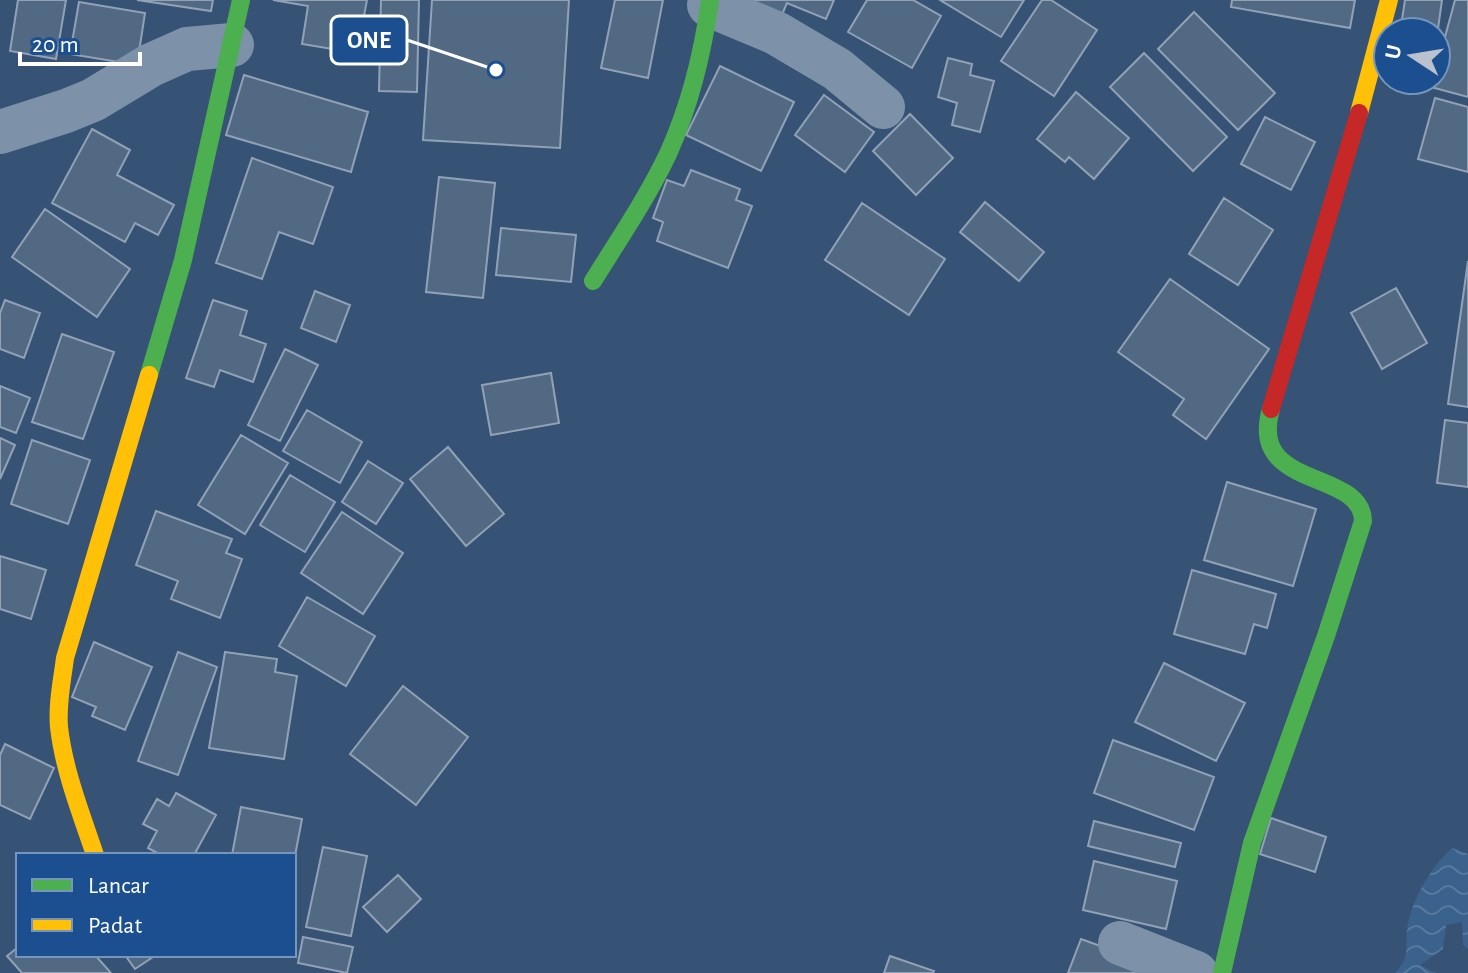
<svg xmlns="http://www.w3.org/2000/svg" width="1468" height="973" font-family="'Alegreya Sans',sans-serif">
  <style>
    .water { fill: url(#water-waves) }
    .building { fill: #526984; stroke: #92a2b6; stroke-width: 2 }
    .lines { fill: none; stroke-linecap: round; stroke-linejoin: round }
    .street { stroke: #7d92a8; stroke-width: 44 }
    .fast { stroke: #4caf50; stroke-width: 18 }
    .slow { stroke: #ffc107; stroke-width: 18 }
    .jam { stroke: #c62828; stroke-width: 18 }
    .leader { fill: none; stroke: #fff; stroke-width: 3 }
    .callout-dot { fill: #fff; stroke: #1b4f8f; stroke-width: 3 }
    .callout { fill: #1b4f8f; stroke: #fff; stroke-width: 3 }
    .callout-label { font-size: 24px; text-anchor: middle; font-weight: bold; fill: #fff }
  </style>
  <defs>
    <pattern id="water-waves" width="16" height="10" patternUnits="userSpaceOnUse" patternTransform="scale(2)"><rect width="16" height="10" fill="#3b618d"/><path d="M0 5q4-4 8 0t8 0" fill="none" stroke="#58799e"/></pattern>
  </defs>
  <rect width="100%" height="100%" fill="#365274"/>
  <!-- water -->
  <path class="water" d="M 1452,848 L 1468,854 L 1468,949 L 1463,945 L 1462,922 L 1446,925 L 1443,949 L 1420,965 L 1436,973 L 1396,973 C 1412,950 1404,955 1407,931 C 1410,902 1430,868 1452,848 Z"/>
  <!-- building -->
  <path class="building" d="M 18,0 L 66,0 L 56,59 L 10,51 Z
    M 137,0 L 213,0 L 211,11 Z
    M 273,0 L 367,0 L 357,53 L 302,44 L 308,6 Z
    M 381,0 L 419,0 L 417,92 L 379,91 Z
    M 432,0 L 569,0 L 560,148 L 423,140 Z
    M 615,0 L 663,0 L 648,78 L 601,68 Z
    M 751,0 L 834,0 L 826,19 L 787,3 L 778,24 Z
    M 867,0 L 913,0 L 941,16 L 912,68 L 848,32 Z
    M 940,0 L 1024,0 L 1001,37 Z
    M 1042,0 L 1051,0 L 1097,30 L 1054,96 L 1001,61 Z
    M 1232,0 L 1355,0 L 1350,28 L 1231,7 Z
    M 1405,0 L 1442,0 L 1436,43 L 1436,32 L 1400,32 Z
    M 1455,0 L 1468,0 L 1468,97 L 1431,87 L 1433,80 L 1436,80 L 1436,70 Z
    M 79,2 L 145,13 L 137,65 L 70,54 Z
    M 1194,12 L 1275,93 L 1238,130 L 1158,49 Z
    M 1144,53 L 1227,137 L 1193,171 L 1110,87 Z
    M 948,58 L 972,64 L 970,75 L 994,81 L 980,132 L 952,125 L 957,103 L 938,97 Z
    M 720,66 L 794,102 L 761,171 L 686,135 Z
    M 244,75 L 368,112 L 351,172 L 226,135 Z
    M 1076,92 L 1129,138 L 1094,179 L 1069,157 L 1065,162 L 1037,139 Z
    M 824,95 L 874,132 L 845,172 L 795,135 Z
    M 1435,98 L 1468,107 L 1468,172 L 1418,159 Z
    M 910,114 L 953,158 L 916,195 L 873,151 Z
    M 1265,117 L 1315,142 L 1291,190 L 1241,164 Z
    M 92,129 L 130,150 L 117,175 L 174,205 L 158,235 L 135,223 L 125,242 L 52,203 Z
    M 252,158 L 333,187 L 313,244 L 279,232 L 262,279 L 216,263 Z
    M 691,170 L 740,189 L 736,200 L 752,206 L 728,268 L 657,241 L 663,222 L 653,218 L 667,180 L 684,186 Z
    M 439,177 L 495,183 L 483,298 L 426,292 Z
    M 1224,198 L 1273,230 L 1238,285 L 1189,254 Z
    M 985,202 L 1044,252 L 1019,281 L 960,232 Z
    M 862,203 L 945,259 L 909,315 L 825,260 Z
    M 45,209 L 130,269 L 97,317 L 12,257 Z
    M 501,228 L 576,235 L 571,282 L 496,275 Z
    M 1468,261 L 1468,407 L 1448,404 Z
    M 1170,279 L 1269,349 L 1206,439 L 1173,415 L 1184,399 L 1118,352 Z
    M 1396,288 L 1427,343 L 1382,369 L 1351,313 Z
    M 315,291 L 350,305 L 336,342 L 301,328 Z
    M 5,300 L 40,313 L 24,358 L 0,349 L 0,313 Z
    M 213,300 L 247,311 L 240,335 L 266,344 L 253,382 L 220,370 L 214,387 L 186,378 Z
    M 62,334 L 114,352 L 83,439 L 32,422 Z
    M 285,349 L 318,365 L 280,441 L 248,425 Z
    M 551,373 L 559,423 L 491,435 L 482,385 Z
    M 0,386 L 30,398 L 16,433 L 0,427 Z
    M 307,410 L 362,442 L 340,483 L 283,451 Z
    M 1445,420 L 1468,423 L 1468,487 L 1437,483 Z
    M 241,435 L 288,463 L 245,534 L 198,505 Z
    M 0,438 L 15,445 L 0,479 Z
    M 32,440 L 90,460 L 68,524 L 11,504 Z
    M 448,447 L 504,514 L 466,546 L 410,479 Z
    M 368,461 L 403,483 L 376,524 L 342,502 Z
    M 290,475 L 335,502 L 305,552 L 260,525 Z
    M 1227,482 L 1316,509 L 1293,586 L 1204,560 Z
    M 156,511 L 232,539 L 226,553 L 242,559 L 220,618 L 171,599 L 178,581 L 136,565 Z
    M 342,512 L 403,553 L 363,614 L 301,573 Z
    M 0,556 L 46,570 L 31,619 L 0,609 Z
    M 1192,570 L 1276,594 L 1267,628 L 1254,624 L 1245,654 L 1174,634 Z
    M 307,597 L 375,636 L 346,686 L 279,646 Z
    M 94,642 L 152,667 L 125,730 L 92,716 L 96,707 L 72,697 Z
    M 178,652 L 217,667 L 178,775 L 138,761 Z
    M 225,652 L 277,659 L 275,672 L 297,676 L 284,759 L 209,748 Z
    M 1164,663 L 1245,703 L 1216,761 L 1135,722 Z
    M 403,686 L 468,737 L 416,805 L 350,754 Z
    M 1113,740 L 1214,777 L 1194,830 L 1094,793 Z
    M 5,744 L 54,768 L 30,819 L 0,805 L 0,755 Z
    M 176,793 L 216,815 L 194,855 L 161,855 L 148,848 L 157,831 L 143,824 L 157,799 L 169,806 Z
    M 241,807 L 302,819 L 294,861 L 294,855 L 232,855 Z
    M 1271,818 L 1326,837 L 1315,872 L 1260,854 Z
    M 1094,821 L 1181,843 L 1175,867 L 1088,846 Z
    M 323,847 L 367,856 L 351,936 L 306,927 Z
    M 1094,861 L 1177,881 L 1166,929 L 1083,910 Z
    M 398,875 L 421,899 L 387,932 L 363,907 Z
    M 303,937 L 353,947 L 347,973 L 298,963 Z
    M 1081,939 L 1167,970 L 1165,973 L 1068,973 Z
    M 18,947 L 18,955 L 95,955 L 111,973 L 22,973 L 7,956 Z
    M 125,955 L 156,955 L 135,969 Z
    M 890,956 L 934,971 L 933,973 L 884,973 Z"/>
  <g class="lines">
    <!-- street -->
    <path class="street" d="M 709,5 L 776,33 L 837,69 L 883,107
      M 0,132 L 66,111 L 93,100 L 151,65 L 187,49 L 232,45
      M 1120,943 L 1196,973"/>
    <!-- fast -->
    <path class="fast" d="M 593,281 C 619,239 647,198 668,154 C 690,105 703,52 710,0
      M 149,375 L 183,260 L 241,0
      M 1222,973 L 1252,843 L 1326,636 L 1363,521 C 1362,468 1247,491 1271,409"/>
    <!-- slow -->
    <path class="slow" d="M 1359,113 L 1389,0
      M 95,855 C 81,813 64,771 59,727 C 57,704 62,681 65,658 L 149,375"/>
    <!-- jam -->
    <path class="jam" d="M 1271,409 L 1359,113"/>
  </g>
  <!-- callouts -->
  <path class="leader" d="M496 70L407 40"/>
  <circle class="callout-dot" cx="496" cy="70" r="8"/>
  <rect class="callout" x="331" y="16" width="76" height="48" rx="8"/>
  <g class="callout-label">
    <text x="369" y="48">ONE</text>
  </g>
  <!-- legend -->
  <rect x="16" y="853" width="280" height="104" fill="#1b4f8f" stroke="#7695bc" stroke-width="2"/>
  <rect x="32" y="879" width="40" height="12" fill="#4caf50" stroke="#7695bc" stroke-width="2"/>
  <text x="88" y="893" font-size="24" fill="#ffffff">Lancar</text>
  <rect x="32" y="919" width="40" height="12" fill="#ffc107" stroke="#7695bc" stroke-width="2"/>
  <text x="88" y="933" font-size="24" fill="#ffffff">Padat</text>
  <!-- north arrow -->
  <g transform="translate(1412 56) rotate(282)"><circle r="38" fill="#1b4f8f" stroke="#7695bc" stroke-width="2"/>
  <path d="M0-6L14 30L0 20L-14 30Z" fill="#b9c2ce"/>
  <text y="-12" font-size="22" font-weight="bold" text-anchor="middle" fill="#ffffff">U</text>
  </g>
  <!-- scale -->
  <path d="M20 52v12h120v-12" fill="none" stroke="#ffffff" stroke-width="4"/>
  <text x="32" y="52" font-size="24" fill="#ffffff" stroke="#1b4f8f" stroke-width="6" paint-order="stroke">20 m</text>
</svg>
